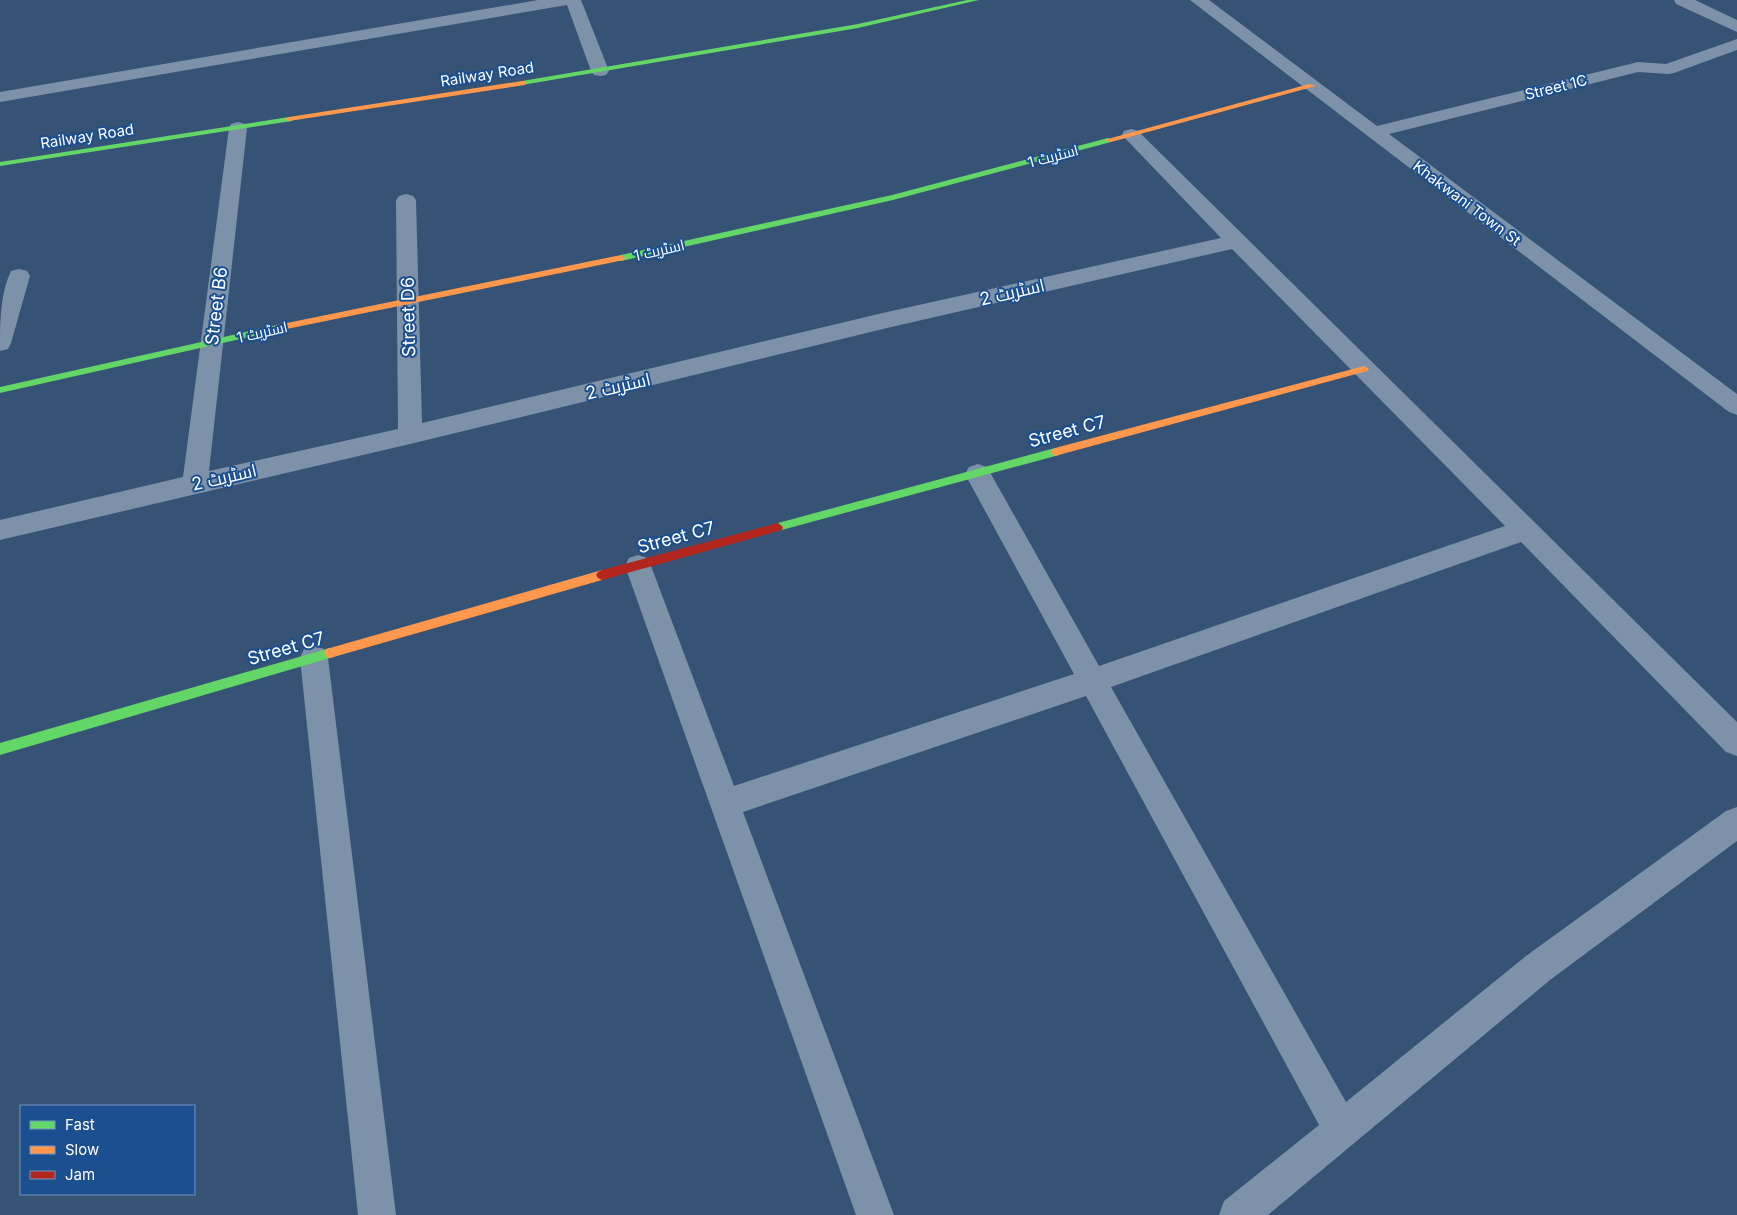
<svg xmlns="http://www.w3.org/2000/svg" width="1737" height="1215" font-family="Inter,Cairo,sans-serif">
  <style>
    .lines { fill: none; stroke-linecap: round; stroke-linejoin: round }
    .street { fill: #7d92a8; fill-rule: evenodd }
    .fast { fill: #63d668; fill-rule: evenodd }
    .slow { fill: #ff974d; fill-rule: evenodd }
    .jam { fill: #b3261e; fill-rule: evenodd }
    .labels { text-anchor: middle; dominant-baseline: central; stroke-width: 4; stroke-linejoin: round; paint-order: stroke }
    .far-street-label { font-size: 15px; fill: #fff; stroke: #1b4f8f }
    .street-label { font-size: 18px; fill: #fff; stroke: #1b4f8f }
  </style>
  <rect width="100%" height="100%" fill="#365274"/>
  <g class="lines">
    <!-- street -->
    <path class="street" d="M 538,0 L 581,0 L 609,71 L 606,75 L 600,76 L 594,75 L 591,71 L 567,5 L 0,102 L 0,92 Z
      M 1190,0 L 1209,0 L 1377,126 L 1638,62 L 1666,64 L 1737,39 L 1737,50 L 1674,73 L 1668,74 L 1638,72 L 1389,134 L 1737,394 L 1737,415 L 1729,412 Z
      M 1674,0 L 1695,0 L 1737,20 L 1737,32 L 1676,4 Z
      M 238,122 L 245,124 L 247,128 L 209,471 L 398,429 L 396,200 L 399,196 L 406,194 L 413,196 L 416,200 L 422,423 L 887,312 L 1221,238 L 1122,135 L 1124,131 L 1131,129 L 1138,131 L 1737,722 L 1737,756 L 1726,752 L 1521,542 L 1111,687 L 1346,1102 L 1526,956 L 1726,811 L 1737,807 L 1737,841 L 1550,980 L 1268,1215 L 1219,1215 L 1224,1201 L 1319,1125 L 1086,696 L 743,812 L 894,1215 L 856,1215 L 625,566 L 629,558 L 638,555 L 647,558 L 651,566 L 734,786 L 1074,674 L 965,474 L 969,467 L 978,464 L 987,467 L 1099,666 L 1505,526 L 1232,249 L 887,328 L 410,444 L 0,540 L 0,520 L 183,477 L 229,128 L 231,124 Z
      M 19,269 L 27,271 L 30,276 L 11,343 L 8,349 L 0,351 C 0,324 0,294 11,271 Z
      M 314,646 L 324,649 L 328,658 L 396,1215 L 358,1215 L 300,658 L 304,649 Z"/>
    <!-- fast -->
    <path class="fast" d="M 967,0 L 979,0 L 858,28 L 522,85 L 518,83 L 522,81 L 858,24 Z
      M 289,117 L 293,119 L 292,121 L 0,166 L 0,162 Z
      M 1108,138 L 1112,140 L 1111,142 L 893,200 L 621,261 L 617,258 L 621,255 L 892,195 Z
      M 277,325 L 282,328 L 280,330 L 0,393 L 0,387 Z
      M 1055,448 L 1059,449 L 1060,452 L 1059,455 L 778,531 L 773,527 L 778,523 Z
      M 330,648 L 334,649 L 336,653 L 334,657 L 330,658 L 0,755 L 0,743 Z"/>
    <!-- slow -->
    <path class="slow" d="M 522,81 L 525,81 L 525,85 L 289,121 L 285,119 L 289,117 Z
      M 1309,84 L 1316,86 L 1111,142 L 1104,140 Z
      M 621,255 L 625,258 L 624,260 L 277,331 L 272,328 L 277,325 Z
      M 1364,366 L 1369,369 L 1367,371 L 1055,456 L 1050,452 L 1055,448 Z
      M 602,570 L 606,572 L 608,575 L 606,578 L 602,580 L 330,658 L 326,657 L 324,653 L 326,649 L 330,648 Z"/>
    <!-- jam -->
    <path class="jam" d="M 778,523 L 783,527 L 782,530 L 602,580 L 598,578 L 596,575 L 598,572 L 602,570 Z"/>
  </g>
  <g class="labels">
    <!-- far-street labels -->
    <g class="far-street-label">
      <text transform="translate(487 74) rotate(-9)">Railway Road</text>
      <text transform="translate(1556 87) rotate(-14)">Street 1C</text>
      <text transform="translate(87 136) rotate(-9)">Railway Road</text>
      <text transform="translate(1053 156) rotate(-15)">اسٹریٹ 1</text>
      <text transform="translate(1467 203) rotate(37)">Khakwani Town St</text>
      <text transform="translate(659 250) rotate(-13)">اسٹریٹ 1</text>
      <text transform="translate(262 332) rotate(-13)">اسٹریٹ 1</text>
    </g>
    <!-- street labels -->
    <g class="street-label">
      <text transform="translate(1012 292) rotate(-13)">اسٹریٹ 2</text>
      <text transform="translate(216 306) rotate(-83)">Street B6</text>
      <text transform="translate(408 317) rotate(-91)">Street D6</text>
      <text transform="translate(618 386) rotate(-13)">اسٹریٹ 2</text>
      <text transform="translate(1067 431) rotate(-15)">Street C7</text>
      <text transform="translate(224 477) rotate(-13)">اسٹریٹ 2</text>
      <text transform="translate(676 537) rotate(-15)">Street C7</text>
      <text transform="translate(286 648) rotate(-16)">Street C7</text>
    </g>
  </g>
  <!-- legend -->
  <rect x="20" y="1105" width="175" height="90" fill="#1b4f8f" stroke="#7695bc"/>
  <rect x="30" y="1121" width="25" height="8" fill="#63d668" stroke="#7695bc"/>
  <text x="65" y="1130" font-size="15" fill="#ffffff">Fast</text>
  <rect x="30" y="1146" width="25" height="8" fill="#ff974d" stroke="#7695bc"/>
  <text x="65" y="1155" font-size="15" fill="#ffffff">Slow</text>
  <rect x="30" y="1171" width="25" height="8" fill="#b3261e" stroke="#7695bc"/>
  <text x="65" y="1180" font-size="15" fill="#ffffff">Jam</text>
</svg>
